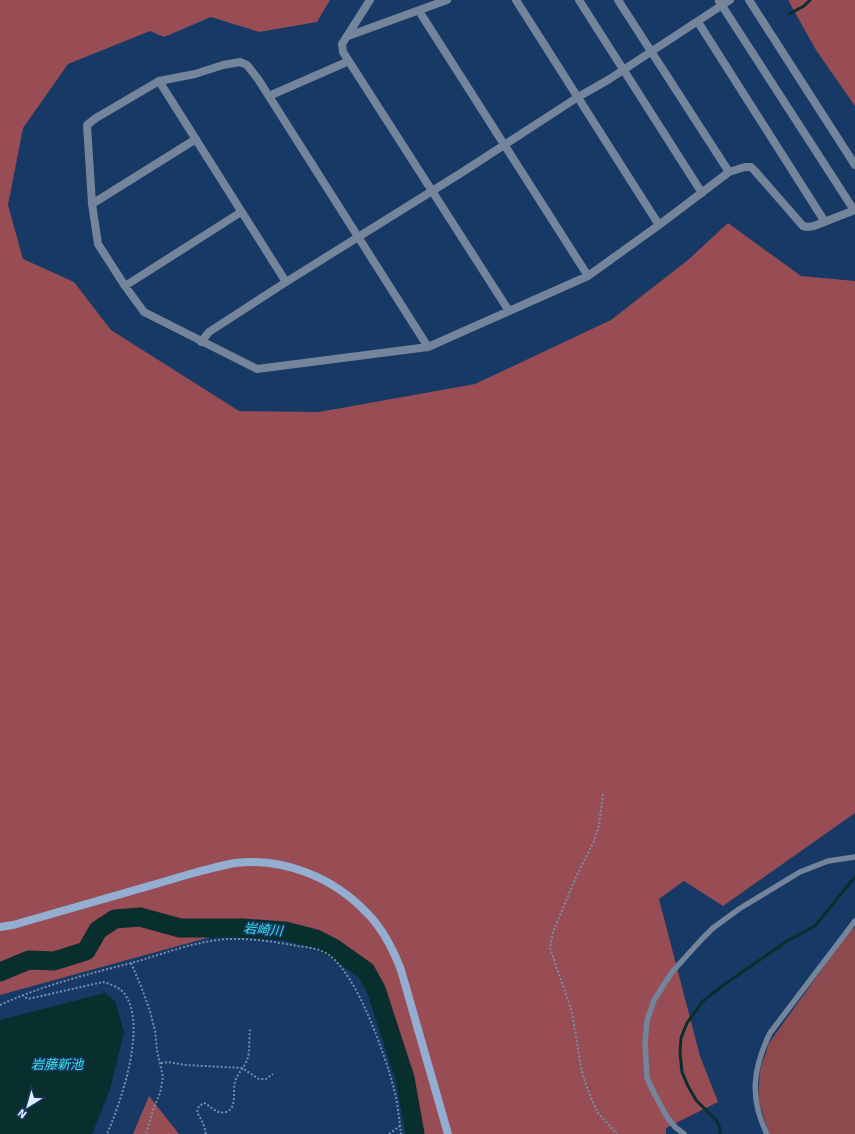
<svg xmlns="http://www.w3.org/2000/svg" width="855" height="1134" font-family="Signika,'Noto Sans JP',sans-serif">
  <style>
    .green { fill: #8c494e }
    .forest { fill: #984d54 }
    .water { fill: #092e2e }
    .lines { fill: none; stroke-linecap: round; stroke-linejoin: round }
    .stream { stroke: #092e2e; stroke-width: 3 }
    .river { stroke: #092e2e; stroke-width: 19 }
    .path { stroke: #758ead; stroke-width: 2; stroke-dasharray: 2 2; stroke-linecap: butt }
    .lane { stroke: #73849b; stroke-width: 5.5 }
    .street { stroke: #73849b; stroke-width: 8 }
    .secondary { stroke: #94aed2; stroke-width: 8 }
    .labels { text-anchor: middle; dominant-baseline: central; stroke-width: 3; stroke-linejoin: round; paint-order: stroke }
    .water-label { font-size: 13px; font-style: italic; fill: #3ae0e2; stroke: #163965 }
  </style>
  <rect width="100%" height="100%" fill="#163965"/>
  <!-- green -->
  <path class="green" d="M 855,927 L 855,1134 L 769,1134 L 758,1099 L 760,1070 L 769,1043 L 848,933 Z"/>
  <!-- forest -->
  <path class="forest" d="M 0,0 L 330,0 L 317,22 L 259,32 L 211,17 L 164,37 L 150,31 L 68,64 L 23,128 L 8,205 L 23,259 L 74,282 L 111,330 L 239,411 L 319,412 L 475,384 L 611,320 L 688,260 L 728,223 L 801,276 L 855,281 L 855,813 L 723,906 L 684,881 L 659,899 L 700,1056 L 718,1102 L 666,1128 L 666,1134 L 408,1134 L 397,1067 L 373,999 L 348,954 L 327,938 L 261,923 L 0,995 Z
    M 788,0 L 855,0 L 855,106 L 816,50 Z
    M 149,1096 L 179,1134 L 133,1134 Z"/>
  <!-- water -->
  <path class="water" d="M 105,993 L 115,1001 L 124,1032 L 110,1089 L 92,1134 L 0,1134 L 0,1020 Z"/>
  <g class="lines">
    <!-- stream -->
    <path class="stream" d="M 789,14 L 804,6 L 810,0
      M 720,1134 L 720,1129 L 717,1121 L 696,1100 L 688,1086 L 682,1072 L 680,1053 L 681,1038 L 687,1023 L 703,1001 L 725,984 L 787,941 L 815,926 L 855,877"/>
    <!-- river -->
    <path class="river" d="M 0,972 L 29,960 L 54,961 L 86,951 L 98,930 L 115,919 L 140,917 L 180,928 L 243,928 L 285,931 L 316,939 L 335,949 L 366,971 L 376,989 L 405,1078 L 415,1134"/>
    <!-- path -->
    <path class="path" d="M 603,794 L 599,825 L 594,841 L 576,877 L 558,920 L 553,932 L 550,948 L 572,1012 L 580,1061 L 583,1076 L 591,1098 L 598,1113 L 617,1134
      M 131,963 L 141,986 L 150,1011 L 155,1031 L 157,1050 L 163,1077 L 160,1093 L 153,1110 L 146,1134
      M 22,995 L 28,999 L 103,982 C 110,984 119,987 124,993 C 148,1024 121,1102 107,1134
      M 0,1005 C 43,985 89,974 135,962 C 159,955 186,945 211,941 C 239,936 269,941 298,946 C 307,947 321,949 329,955 C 358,976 385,1055 394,1089 C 398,1104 399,1119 401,1134
      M 161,1063 L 168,1062 L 186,1065 L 242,1068 L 259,1079 L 266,1079 L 273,1074
      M 206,1134 L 203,1123 L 197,1112 L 199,1106 L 204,1103 C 211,1106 217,1115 226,1112 C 238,1108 232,1091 235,1082 C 237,1074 244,1068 247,1060 C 250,1053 249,1038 250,1029
      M 389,1134 L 400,1126"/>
    <!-- lane -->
    <path class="lane" d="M 684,1134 L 675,1127 L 667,1117 L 654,1093 L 647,1078 L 645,1042 L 647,1021 L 654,1000 L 672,972 L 701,940 L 713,928 L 739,909 L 800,872 L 828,861 L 855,857
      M 767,1134 C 749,1098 753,1068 770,1033 L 855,921"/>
    <!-- street -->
    <path class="street" d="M 370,0 L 342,44 L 343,52 L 509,311
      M 516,0 L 659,225
      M 579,0 L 702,193
      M 618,0 L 729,172
      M 749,0 L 855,165
      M 719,1 L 854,210
      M 419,11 L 588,276
      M 698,22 L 825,222
      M 348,36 L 447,0
      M 159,81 L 286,282
      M 269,96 L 349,61
      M 92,204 L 196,139
      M 125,286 L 241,212
      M 201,342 L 209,332 L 286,282 L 461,173 L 578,97 L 608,80 L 730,0
      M 428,347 L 258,79 L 247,65 L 240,62 L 223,65 L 195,74 L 159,81 L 96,118 L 87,125 L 92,204 L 98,244 L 125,286 L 144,312 L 257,369 L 428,347 L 588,276 L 659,225 L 729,172 L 745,167 L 751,167 L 755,171 L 803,226 L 807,227 L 814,226 L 855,210"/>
    <!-- secondary -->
    <path class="secondary" d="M 0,927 L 13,925 C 56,913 99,900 142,888 C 160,883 179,877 197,872 C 210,869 223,865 235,863 C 284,857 334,878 367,913 C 383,929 393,949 401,970 L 448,1134"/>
  </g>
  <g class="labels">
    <!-- water labels -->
    <g class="water-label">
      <text transform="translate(263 930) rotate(5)">岩崎川</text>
      <text x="57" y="1065">岩藤新池</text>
    </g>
  </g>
  <!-- north arrow -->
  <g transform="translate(28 1106) rotate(217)" stroke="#163965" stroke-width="3" paint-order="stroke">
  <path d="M0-3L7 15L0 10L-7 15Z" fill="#e1eeff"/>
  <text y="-6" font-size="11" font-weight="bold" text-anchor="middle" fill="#e1eeff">N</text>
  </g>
</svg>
